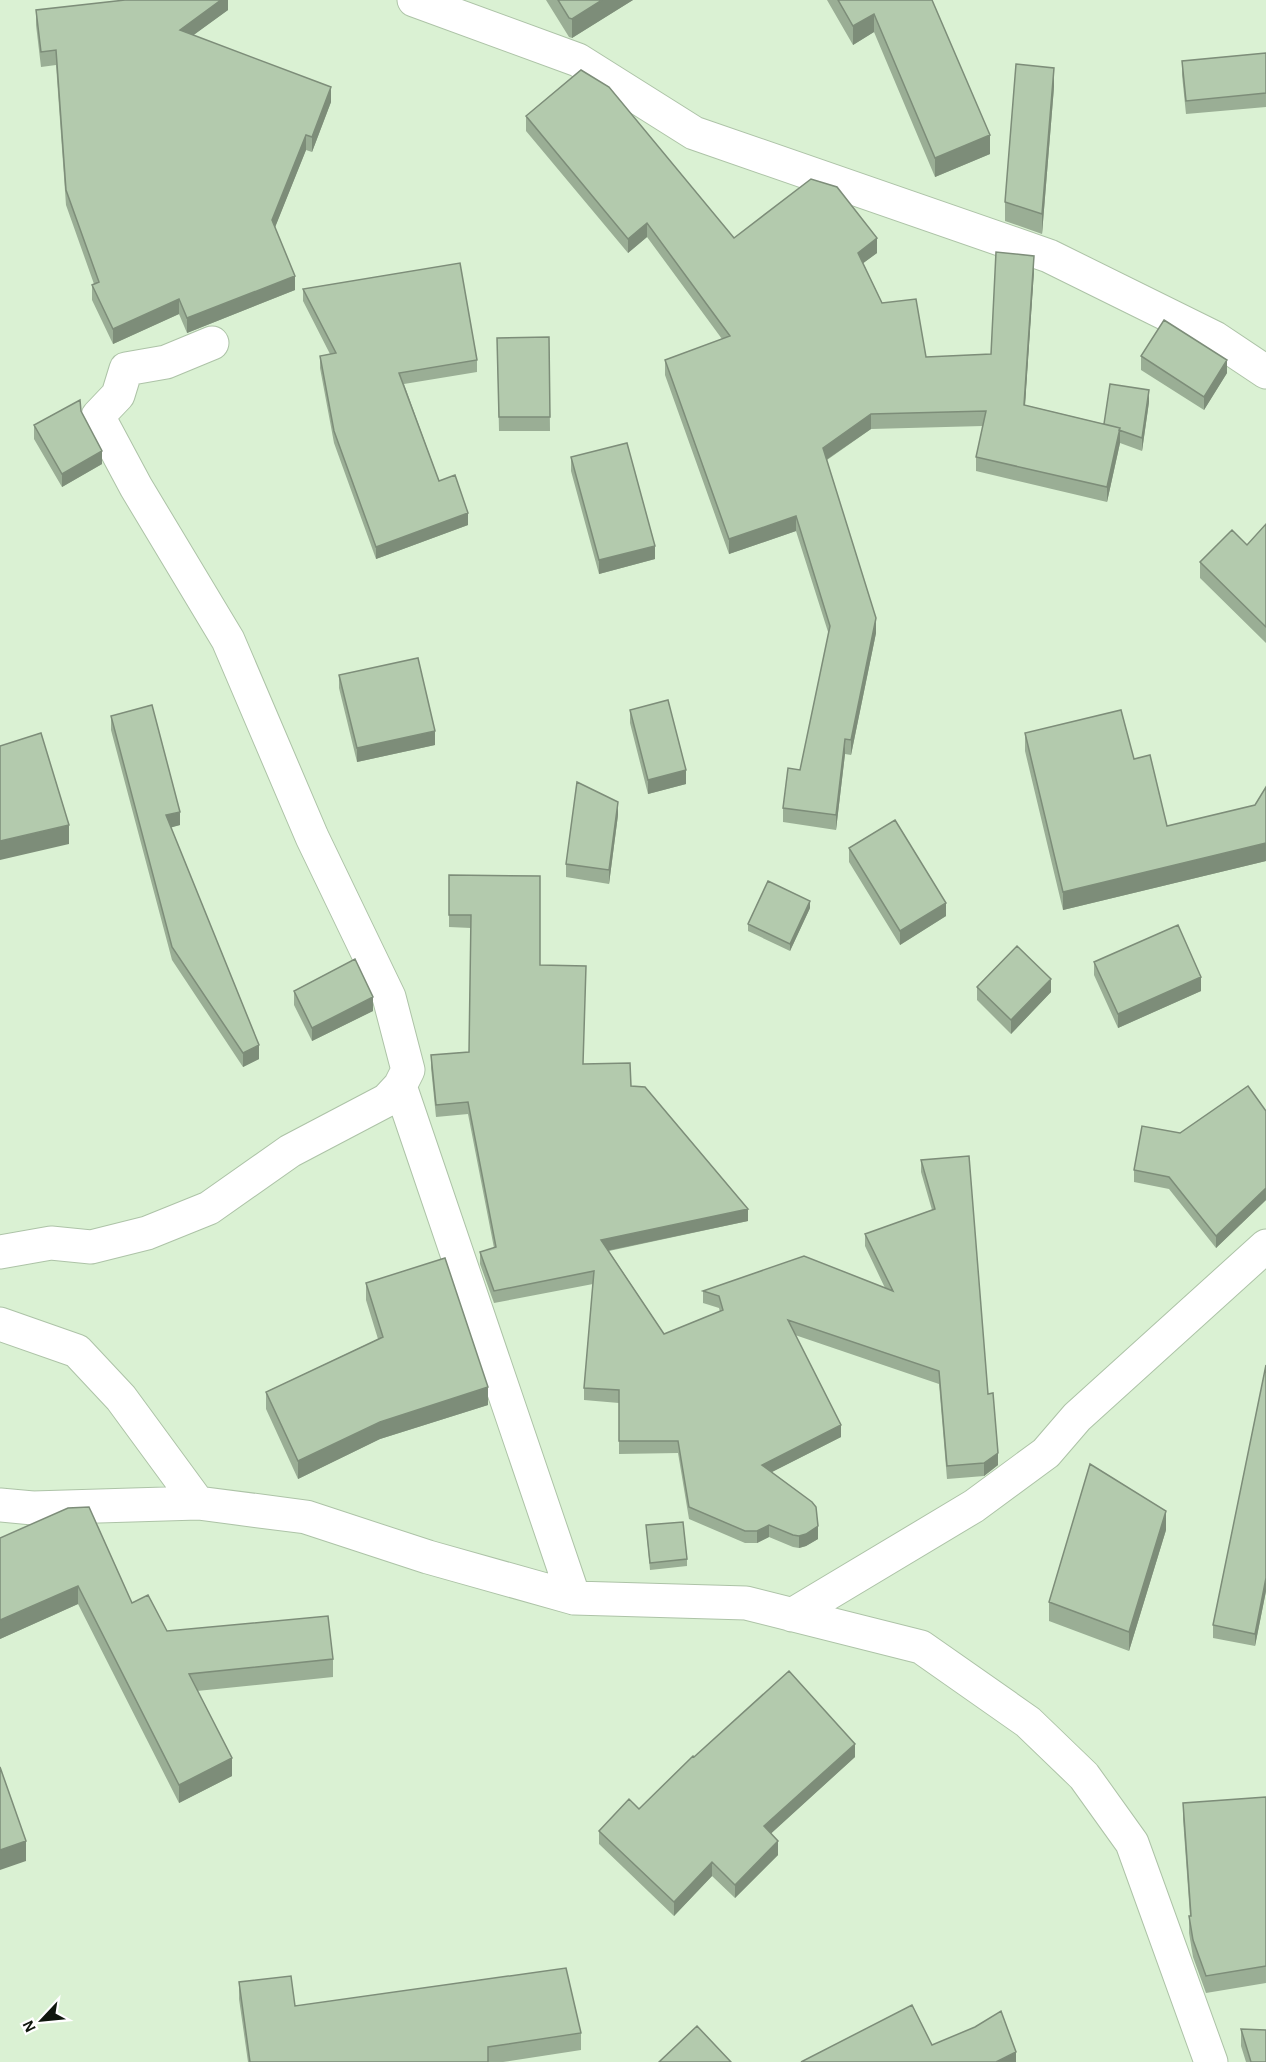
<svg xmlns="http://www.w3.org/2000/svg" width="1266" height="2062" font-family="'Alegreya Sans',sans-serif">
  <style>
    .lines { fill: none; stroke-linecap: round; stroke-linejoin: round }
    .minor-casing { stroke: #adc3a7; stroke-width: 35 }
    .minor { stroke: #fff; stroke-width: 33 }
    .wall { fill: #9aae95 }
    .shaded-wall { fill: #7d8d79 }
    .building { fill: #b3caad; stroke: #7d8d79; stroke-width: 1.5 }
  </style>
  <rect width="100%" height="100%" fill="#daf1d3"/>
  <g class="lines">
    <defs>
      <path id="minor" d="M 414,0 L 578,60 L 694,133 L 1049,256 L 1215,338 L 1266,372
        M 400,1086 L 574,1598
        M 0,1252 L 51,1243 L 91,1247 L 147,1233 L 209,1208 L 290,1151 L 387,1100 L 400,1086 L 408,1070 L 389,997 L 312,837 L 228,640 L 136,487 L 98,416 L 118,395 L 126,369 L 166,362 L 212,343
        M 0,1324 L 77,1351 L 121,1398 L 198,1503
        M 0,1505 L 33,1508 L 198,1503 L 306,1517 L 428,1557 L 574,1598 L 746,1603 L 921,1647 L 1028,1722 L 1084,1776 L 1132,1843 L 1211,2062
        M 792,1615 L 974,1506 L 1046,1453 L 1077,1417 L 1266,1246"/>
    </defs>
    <!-- minor casing -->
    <use href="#minor" class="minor-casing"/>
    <!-- minor -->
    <use href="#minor" class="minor"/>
  </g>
  <!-- wall -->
  <path class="wall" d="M 228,0 L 228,10 L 193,35 L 331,102 L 312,152 L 306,150 L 275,227 L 295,290 L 187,333 L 179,314 L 113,344 L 92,300 L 92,285 L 94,284 L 66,205 L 56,65 L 41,67 L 36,25 L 36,10 Z
    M 546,0 L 633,0 L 572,38 L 569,37 Z
    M 827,0 L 932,0 L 990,154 L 935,177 L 874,32 L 853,45 Z
    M 1266,53 L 1266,107 L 1186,114 L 1182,75 L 1182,61 Z
    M 1054,87 L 1042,234 L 1005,221 L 1005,202 Z
    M 526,116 L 734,238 L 877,253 L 863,263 L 882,303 L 926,357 L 991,354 L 1034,271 L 1025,405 L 1104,424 L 1149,402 L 1142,451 L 1120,443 L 1107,502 L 976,471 L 976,457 L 983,426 L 871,429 L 827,460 L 876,633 L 851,755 L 845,754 L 836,830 L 783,822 L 783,808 L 800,770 L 829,635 L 796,531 L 729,554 L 665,375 L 665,360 L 722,339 L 647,237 L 628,253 L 526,131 Z
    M 303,289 L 477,360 L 477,372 L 404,384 L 439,481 L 468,525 L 376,559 L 334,443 L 320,368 L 320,356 L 330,354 L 303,301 Z
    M 549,337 L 550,431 L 499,431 L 497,338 Z
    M 1141,356 L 1227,373 L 1204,410 L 1141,370 Z
    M 81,411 L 102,464 L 62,487 L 34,439 L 34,425 Z
    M 571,457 L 655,559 L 599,574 L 571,471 Z
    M 1266,524 L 1266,643 L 1200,578 L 1200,562 L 1247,545 Z
    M 339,675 L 435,745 L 357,762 L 339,688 Z
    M 630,710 L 686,784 L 648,794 L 630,723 Z
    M 111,716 L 180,825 L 171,827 L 259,1059 L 243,1067 L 172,960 L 111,730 Z
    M 1025,733 L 1134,759 L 1167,826 L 1255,805 L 1266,787 L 1266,861 L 1063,910 L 1025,751 Z
    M 618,815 L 609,884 L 566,877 L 566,864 Z
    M 849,848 L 946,916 L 900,945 L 849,862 Z
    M 449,875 L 540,965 L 583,1064 L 631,1086 L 748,1221 L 609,1251 L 664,1334 L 720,1312 L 719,1308 L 703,1303 L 703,1291 L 885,1288 L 865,1246 L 865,1234 L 932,1210 L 921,1172 L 921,1160 L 988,1394 L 998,1465 L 984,1476 L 947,1479 L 939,1384 L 795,1335 L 841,1437 L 772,1472 L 818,1539 L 806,1546 L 799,1548 L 793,1547 L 769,1537 L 757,1543 L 745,1543 L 689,1519 L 678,1453 L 619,1454 L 619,1403 L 584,1400 L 584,1388 L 593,1284 L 494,1303 L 480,1264 L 480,1252 L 494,1248 L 468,1114 L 436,1117 L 431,1068 L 431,1055 L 469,1052 L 471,928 L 449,927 Z
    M 810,908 L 790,951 L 748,931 L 748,924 Z
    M 1094,962 L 1201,991 L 1118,1028 L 1094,975 Z
    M 977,987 L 1051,992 L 1011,1034 L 977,1000 Z
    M 294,991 L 373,1011 L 312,1041 L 294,1005 Z
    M 1266,1111 L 1266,1200 L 1216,1248 L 1169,1189 L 1134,1182 L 1134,1170 L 1180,1133 Z
    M 366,1283 L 488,1405 L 380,1439 L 298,1479 L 266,1409 L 266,1392 L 378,1339 L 366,1300 Z
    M 1266,1365 L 1266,1591 L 1255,1646 L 1213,1638 L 1213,1625 Z
    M 646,1525 L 687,1559 L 687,1566 L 650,1570 Z
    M 1166,1530 L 1129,1651 L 1049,1621 L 1049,1602 Z
    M 0,1538 L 132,1603 L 167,1631 L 333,1659 L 333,1677 L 197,1691 L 232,1776 L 179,1803 L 78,1604 L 0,1639 Z
    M 694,1757 L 855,1757 L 771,1833 L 778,1855 L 735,1898 L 712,1876 L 674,1916 L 599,1844 L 599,1831 L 639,1809 Z
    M 1266,1797 L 1266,1983 L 1206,1993 L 1193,1957 L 1189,1933 L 1189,1916 L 1190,1916 L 1183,1819 L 1183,1803 Z
    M 239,1982 L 295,2006 L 581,2033 L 581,2050 L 503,2062 L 248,2062 L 239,1999 Z
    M 1241,2029 L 1266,2062 L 1246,2062 L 1241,2046 Z"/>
  <!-- shaded-wall -->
  <path class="shaded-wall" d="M 221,0 L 228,0 L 228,10 L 180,45 L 180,30 Z
    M 602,0 L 633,0 L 572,38 L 572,19 Z
    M 874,14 L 874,32 L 853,45 L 853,26 Z
    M 1054,68 L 1054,87 L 1042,234 L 1042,214 Z
    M 331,87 L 331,102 L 312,152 L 312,137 Z
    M 306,135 L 306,150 L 272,235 L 272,220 Z
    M 990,135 L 990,154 L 935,177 L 935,158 Z
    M 647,223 L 647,237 L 628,253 L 628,239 Z
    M 877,238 L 877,253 L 858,267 L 858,253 Z
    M 1034,256 L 1034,271 L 1024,420 L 1024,405 Z
    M 295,276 L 295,290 L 187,333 L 187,318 Z
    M 179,299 L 179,314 L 113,344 L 113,329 Z
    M 1227,360 L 1227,373 L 1204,410 L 1204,397 Z
    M 1149,390 L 1149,402 L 1142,451 L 1142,438 Z
    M 871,414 L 871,429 L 823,462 L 823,448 Z
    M 1120,428 L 1120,443 L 1107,502 L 1107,487 Z
    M 102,451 L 102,464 L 62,487 L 62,474 Z
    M 468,513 L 468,525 L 376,559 L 376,547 Z
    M 796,516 L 796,531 L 729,554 L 729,539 Z
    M 655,546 L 655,559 L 599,574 L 599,560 Z
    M 876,618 L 876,633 L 851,755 L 851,740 Z
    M 435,731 L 435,745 L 357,762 L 357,748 Z
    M 845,739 L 845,754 L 836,830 L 836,815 Z
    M 686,770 L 686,784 L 648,794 L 648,780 Z
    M 618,802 L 618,815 L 609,884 L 609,870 Z
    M 180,812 L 180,825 L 166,829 L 166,815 Z
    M 69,825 L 69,844 L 0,860 L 0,841 Z
    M 1266,843 L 1266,861 L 1063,910 L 1063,892 Z
    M 810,901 L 810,908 L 790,951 L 790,944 Z
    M 946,903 L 946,916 L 900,945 L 900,931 Z
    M 1201,977 L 1201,991 L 1118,1028 L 1118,1014 Z
    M 1051,979 L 1051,992 L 1011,1034 L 1011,1020 Z
    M 373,997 L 373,1011 L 312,1041 L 312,1028 Z
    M 259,1045 L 259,1059 L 243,1067 L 243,1053 Z
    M 1266,1188 L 1266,1200 L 1216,1248 L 1216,1236 Z
    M 748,1209 L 748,1221 L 601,1252 L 601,1240 Z
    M 488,1387 L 488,1405 L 380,1439 L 298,1479 L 298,1461 L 380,1422 Z
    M 841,1425 L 841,1437 L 762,1477 L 762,1465 Z
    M 998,1453 L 998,1465 L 984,1476 L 984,1463 Z
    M 1166,1511 L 1166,1530 L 1129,1651 L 1129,1632 Z
    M 769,1525 L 769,1537 L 757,1543 L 757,1531 Z
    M 818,1526 L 818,1539 L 806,1546 L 799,1548 L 799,1536 Z
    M 1266,1578 L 1266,1591 L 1255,1646 L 1255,1634 Z
    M 78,1586 L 78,1604 L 0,1639 L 0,1620 Z
    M 855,1744 L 855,1757 L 764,1840 L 764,1826 Z
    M 232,1758 L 232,1776 L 179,1803 L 179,1785 Z
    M 26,1841 L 26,1861 L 0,1870 L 0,1850 Z
    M 778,1841 L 778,1855 L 735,1898 L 735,1885 Z
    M 712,1862 L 712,1876 L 674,1916 L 674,1902 Z
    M 1016,2052 L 1016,2062 L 996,2062 Z"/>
  <!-- building -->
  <path class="building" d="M 125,0 L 221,0 L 180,30 L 331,87 L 312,137 L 306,135 L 272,220 L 295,276 L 187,318 L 179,299 L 113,329 L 92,285 L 99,282 L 66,190 L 56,50 L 41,52 L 36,10 Z
    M 558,0 L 602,0 L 572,19 L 569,18 Z
    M 838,0 L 932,0 L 990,135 L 935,158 L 874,14 L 853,26 Z
    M 1266,53 L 1266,93 L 1186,101 L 1182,61 Z
    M 1016,64 L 1054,68 L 1042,214 L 1005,202 Z
    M 581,70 L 609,87 L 734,238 L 811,179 L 837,187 L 877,238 L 858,253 L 882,303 L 916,299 L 926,357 L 991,354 L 996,252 L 1034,256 L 1024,405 L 1120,428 L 1107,487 L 976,457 L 986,411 L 871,414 L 823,448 L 876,618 L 851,740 L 845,739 L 836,815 L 783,808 L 788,768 L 800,770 L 830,626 L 796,516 L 729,539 L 665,360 L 730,336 L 647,223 L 628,239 L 526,116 Z
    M 460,263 L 477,360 L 399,373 L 439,481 L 455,475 L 468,513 L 376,547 L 334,431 L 320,356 L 336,353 L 303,289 Z
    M 1164,320 L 1227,360 L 1204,397 L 1141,356 Z
    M 549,337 L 550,417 L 499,417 L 497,338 Z
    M 1110,384 L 1149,390 L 1142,438 L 1119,430 L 1120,428 L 1104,424 Z
    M 80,400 L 81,411 L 102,451 L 62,474 L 34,425 Z
    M 627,443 L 655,546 L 599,560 L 571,457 Z
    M 1266,524 L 1266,627 L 1200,562 L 1232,530 L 1247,545 Z
    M 418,658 L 435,731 L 357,748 L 339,675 Z
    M 668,700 L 686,770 L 648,780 L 630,710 Z
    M 152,705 L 180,812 L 166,815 L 259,1045 L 243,1053 L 172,947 L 111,716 Z
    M 1121,710 L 1134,759 L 1150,755 L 1167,826 L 1255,805 L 1266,787 L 1266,843 L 1063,892 L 1025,733 Z
    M 41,733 L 69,825 L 0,841 L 0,746 Z
    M 577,782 L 618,802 L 609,870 L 566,864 Z
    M 895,820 L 946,903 L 900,931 L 849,848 Z
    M 449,875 L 540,876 L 540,965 L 586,966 L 583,1064 L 630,1063 L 631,1086 L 645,1087 L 748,1209 L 601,1240 L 664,1334 L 723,1310 L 719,1296 L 703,1291 L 804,1256 L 893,1291 L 865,1234 L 935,1209 L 921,1160 L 969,1156 L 988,1394 L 993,1393 L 998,1453 L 984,1463 L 947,1466 L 939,1371 L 788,1320 L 841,1425 L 762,1465 L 812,1502 L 816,1507 L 818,1526 L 806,1534 L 799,1536 L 793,1535 L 769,1525 L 757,1531 L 745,1531 L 689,1507 L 678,1441 L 619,1441 L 619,1390 L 584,1388 L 594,1271 L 494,1291 L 480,1252 L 496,1247 L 468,1102 L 436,1105 L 431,1055 L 469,1052 L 471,915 L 449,915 Z
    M 768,881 L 810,901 L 790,944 L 748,924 Z
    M 1178,925 L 1201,977 L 1118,1014 L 1094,962 Z
    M 1017,946 L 1051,979 L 1011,1020 L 977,987 Z
    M 355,959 L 373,997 L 312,1028 L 294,991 Z
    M 1248,1086 L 1266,1111 L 1266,1188 L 1216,1236 L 1169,1177 L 1134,1170 L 1142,1126 L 1180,1133 Z
    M 445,1258 L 488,1387 L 380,1422 L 298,1461 L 266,1392 L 383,1337 L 366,1283 Z
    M 1266,1365 L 1266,1578 L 1255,1634 L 1213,1625 Z
    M 1090,1464 L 1166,1511 L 1129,1632 L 1049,1602 Z
    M 89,1507 L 132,1603 L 148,1595 L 167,1631 L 328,1616 L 333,1659 L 189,1674 L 232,1758 L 179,1785 L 78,1586 L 0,1620 L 0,1538 L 68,1508 Z
    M 683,1522 L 687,1559 L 650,1563 L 646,1525 Z
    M 789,1671 L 855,1744 L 764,1826 L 778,1841 L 735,1885 L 712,1862 L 674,1902 L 599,1831 L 629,1799 L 639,1809 L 693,1756 L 694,1757 Z
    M 0,1767 L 26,1841 L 0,1850 Z
    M 1266,1797 L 1266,1966 L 1206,1976 L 1193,1940 L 1189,1916 L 1191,1916 L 1183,1803 Z
    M 566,1968 L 581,2033 L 488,2047 L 488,2062 L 250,2062 L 239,1982 L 291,1976 L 295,2006 Z
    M 912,2005 L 932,2045 L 975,2027 L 1001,2011 L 1016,2052 L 996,2062 L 801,2062 Z
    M 697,2026 L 731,2062 L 659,2062 Z
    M 1241,2029 L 1266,2030 L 1266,2062 L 1251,2062 Z"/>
  <!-- north arrow -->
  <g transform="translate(42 2020) rotate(244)" stroke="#ffffff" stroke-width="4.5" paint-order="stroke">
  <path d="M0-4.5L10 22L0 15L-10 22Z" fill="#0f170d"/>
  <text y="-9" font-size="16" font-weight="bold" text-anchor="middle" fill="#0f170d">N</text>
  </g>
</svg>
